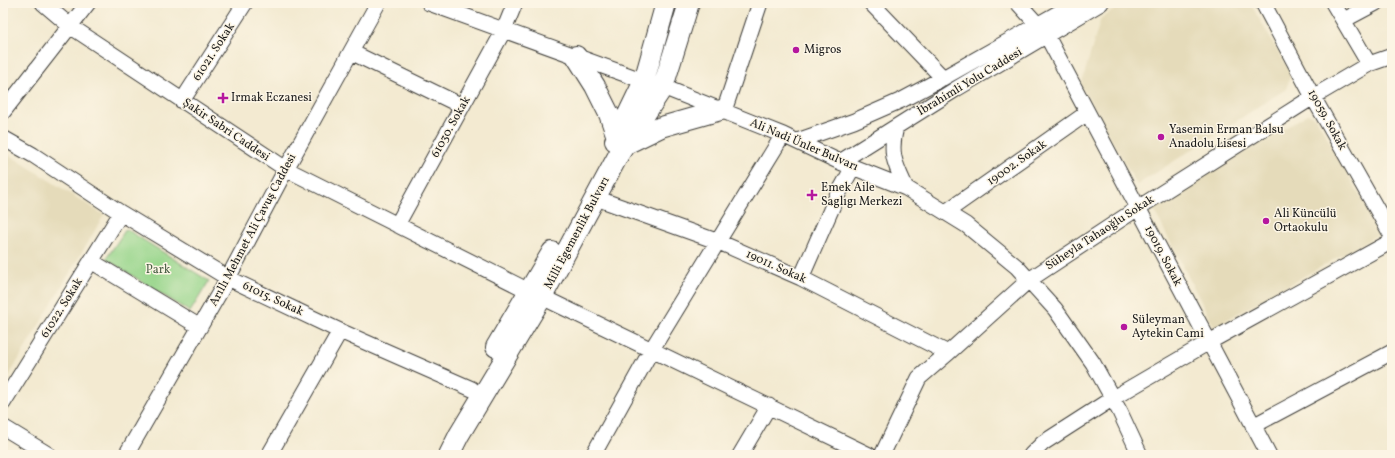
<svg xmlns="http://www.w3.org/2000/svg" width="1395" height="458" font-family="Vollkorn,serif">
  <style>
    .built { fill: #e5dbba }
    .green { fill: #97d58b; stroke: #5a7854 }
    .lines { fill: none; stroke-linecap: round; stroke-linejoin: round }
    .minor-casing { stroke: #3c3b37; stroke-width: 17 }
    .major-casing { stroke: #3c3b37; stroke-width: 22 }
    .minor { stroke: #fff; stroke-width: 15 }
    .major { stroke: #fff; stroke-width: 20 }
    .poi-dot { fill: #b5179e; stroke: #fcf5e5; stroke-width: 1.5 }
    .labels { text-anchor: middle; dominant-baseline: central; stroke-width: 3; stroke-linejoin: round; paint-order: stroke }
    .poi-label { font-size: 12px; fill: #1c1c1c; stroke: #fcf5e5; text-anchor: start }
    .street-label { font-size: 12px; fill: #1c1c1c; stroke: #fcf5e5 }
    .park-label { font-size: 12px; fill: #475d43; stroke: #fcf5e5 }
  </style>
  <rect width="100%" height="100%" fill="#fcf5e5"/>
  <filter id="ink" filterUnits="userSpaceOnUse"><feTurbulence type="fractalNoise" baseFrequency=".025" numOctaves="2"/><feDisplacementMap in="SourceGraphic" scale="8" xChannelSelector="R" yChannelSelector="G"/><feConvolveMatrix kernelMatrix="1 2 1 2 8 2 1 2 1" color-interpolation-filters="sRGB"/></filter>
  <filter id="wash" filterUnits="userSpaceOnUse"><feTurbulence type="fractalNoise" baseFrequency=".012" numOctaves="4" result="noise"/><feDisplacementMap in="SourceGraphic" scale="16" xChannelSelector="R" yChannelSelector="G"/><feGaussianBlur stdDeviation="0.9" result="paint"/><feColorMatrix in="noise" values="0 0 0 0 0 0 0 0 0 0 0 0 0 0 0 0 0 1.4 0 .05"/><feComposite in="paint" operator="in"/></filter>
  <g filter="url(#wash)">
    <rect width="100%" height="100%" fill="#f3ead1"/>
    <!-- built -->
    <path class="built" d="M 1126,3 L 1250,3 L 1291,74 L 1286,89 L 1137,185 L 1081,85 L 1101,18 Z
      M 1308,114 L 1317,119 L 1381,233 L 1214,327 L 1153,208 Z
      M 3,151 L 104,215 L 3,386 Z"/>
    <!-- green -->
    <path class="green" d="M 126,229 L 209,281 L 190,312 L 106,259 Z"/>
  </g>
  <g filter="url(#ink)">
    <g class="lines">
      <defs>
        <path id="minor" d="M 43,3 L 70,26 L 286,169 L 529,291
          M 429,3 L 644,81 L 663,87 L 783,135 L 840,162 L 906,188 L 966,225 L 1017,267 L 1055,309 L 1093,363 L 1120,412 L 1140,455
          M 871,3 L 943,78
          M 1018,3 L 1037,24
          M 1263,3 L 1313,97 L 1392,236
          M 1333,3 L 1369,64
          M 1344,20 L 1376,3
          M 1047,36 L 1269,455
          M 351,52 L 462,106
          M 182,101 L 245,3
          M 724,111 L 760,3
          M 3,112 L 88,3
          M 896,127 C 889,154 895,164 906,188
          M 3,138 L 33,155 L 121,213 L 228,278 L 340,331 L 472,389
          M 797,141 L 854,121 L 902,100 L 943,78 L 1076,3
          M 840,162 L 956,89 L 1101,3
          M 596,198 L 719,242 L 801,278 L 948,353
          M 946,212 L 1087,113
          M 397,225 L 504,30 L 515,3
          M 91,261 L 200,327
          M 801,278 L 837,196 L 853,167
          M 542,297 L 869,455
          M 3,403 L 121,213
          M 1253,426 L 1392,352
          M 3,427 L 49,455
          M 126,455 L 228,278 L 286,169 L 378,3
          M 269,455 L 340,331
          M 593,455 L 652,349 L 783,135
          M 740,455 L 769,406
          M 882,455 L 919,378 L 948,353 L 1029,280 L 1138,208 L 1313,97 L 1369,64 L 1392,56
          M 1031,455 L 1043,443 L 1113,398 L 1209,342 L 1392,241"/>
        <path id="major" d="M 576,56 L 595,86 L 609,114 L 617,137
          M 615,141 L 644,81 L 666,3
          M 626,144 L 661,127 L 721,110
          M 496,347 L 552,252
          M 449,455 L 459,435 L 542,297 L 619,154 L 663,87 L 689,3"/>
      </defs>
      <!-- minor casing -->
      <use href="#minor" class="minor-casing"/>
      <!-- major casing -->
      <use href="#major" class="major-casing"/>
      <!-- minor -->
      <use href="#minor" class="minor"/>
      <!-- major -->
      <use href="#major" class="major"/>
    </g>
  </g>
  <!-- markers -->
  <g class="poi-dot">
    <circle cx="796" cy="50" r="4"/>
    <path d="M221 92h4v4h4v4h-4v4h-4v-4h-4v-4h4z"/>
    <circle cx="1161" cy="137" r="4"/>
    <path d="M810 189h4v4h4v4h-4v4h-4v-4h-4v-4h4z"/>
    <circle cx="1266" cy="221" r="4"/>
    <circle cx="1124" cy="327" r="4"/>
  </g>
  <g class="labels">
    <!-- poi labels -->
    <g class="poi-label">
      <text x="804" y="50">Migros</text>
      <text x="231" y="98">Irmak Eczanesi</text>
      <text x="1169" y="130">Yasemin Erman Balsu<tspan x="1169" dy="14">Anadolu Lisesi</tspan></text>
      <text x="821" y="188">Emek Aile<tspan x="821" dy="14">Saglıgı Merkezi</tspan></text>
      <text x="1274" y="214">Ali Küncülü<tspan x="1274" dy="14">Ortaokulu</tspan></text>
      <text x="1132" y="320">Süleyman<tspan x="1132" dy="14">Aytekin Cami</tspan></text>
    </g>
    <!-- street labels -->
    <g class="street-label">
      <text transform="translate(214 52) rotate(-57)">61021. Sokak</text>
      <text transform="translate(970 82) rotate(-31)">İbrahimli Yolu Caddesi</text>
      <text transform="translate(1327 120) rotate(61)">19059. Sokak</text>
      <text transform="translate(451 127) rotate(-61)">61030. Sokak</text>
      <text transform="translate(226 130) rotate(34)">Şakir Sabri Caddesi</text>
      <text transform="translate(804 145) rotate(23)">Ali Nadi Ünler Bulvarı</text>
      <text transform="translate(1017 163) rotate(-35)">19002. Sokak</text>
      <text transform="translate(253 230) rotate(-62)">Arıllı Mehmet Ali Çavuş Caddesi</text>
      <text transform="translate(577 233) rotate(-62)">Milli Egemenlik Bulvarı</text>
      <text transform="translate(1100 233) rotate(-33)">Süheyla Tahaoğlu Sokak</text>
      <text transform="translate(1163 256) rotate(62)">19019. Sokak</text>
      <text transform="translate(776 267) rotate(24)">19011. Sokak</text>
      <text transform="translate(273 299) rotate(25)">61015. Sokak</text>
      <text transform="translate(62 308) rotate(-58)">61022. Sokak</text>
    </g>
    <!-- park labels -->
    <g class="park-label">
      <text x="158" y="270">Park</text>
    </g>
  </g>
  <!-- margin -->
  <rect width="1395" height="458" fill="none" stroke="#fcf5e5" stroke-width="16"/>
</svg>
